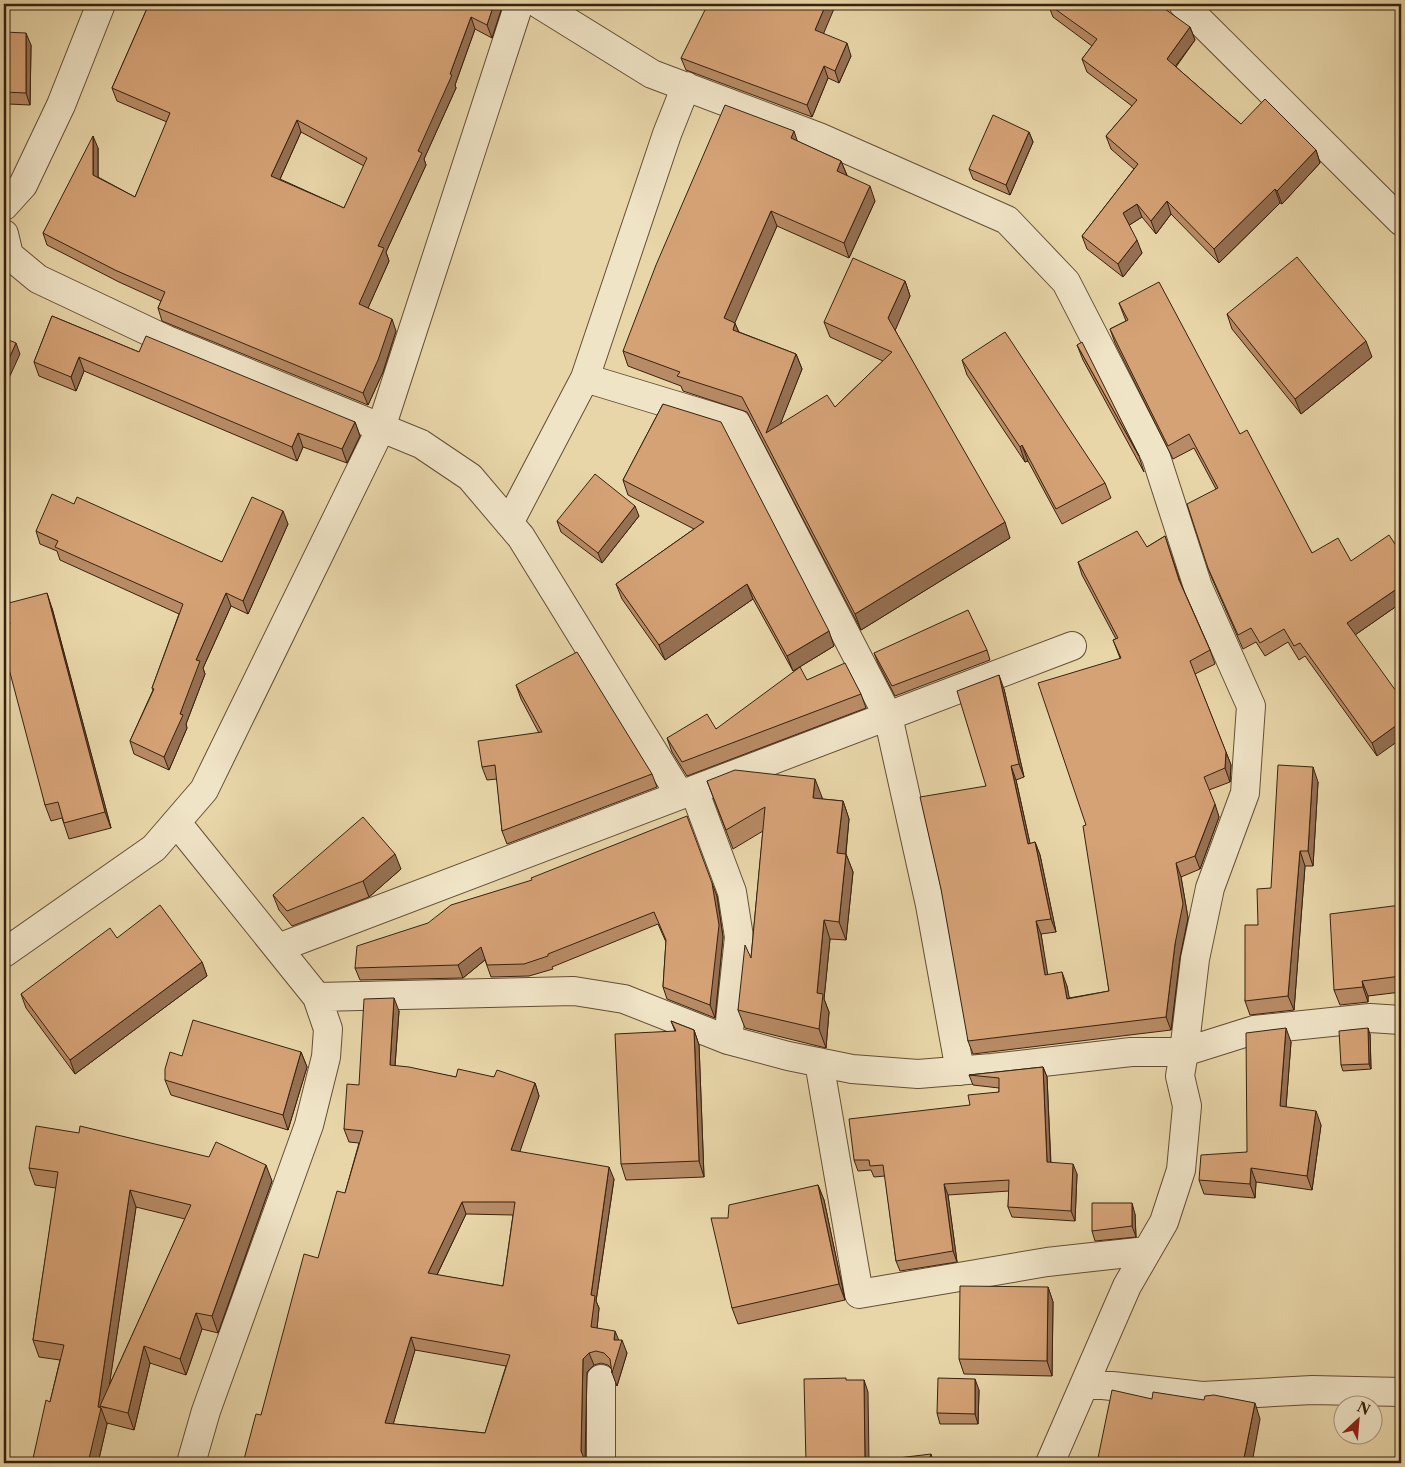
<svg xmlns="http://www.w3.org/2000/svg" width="1405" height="1467" font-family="'Libre Caslon Text',serif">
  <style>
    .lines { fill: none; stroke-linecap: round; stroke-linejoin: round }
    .minor-casing { stroke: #644e35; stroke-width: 30 }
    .minor { stroke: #f0e4c7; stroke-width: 28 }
    .wall { fill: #b78b65; stroke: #38210e; fill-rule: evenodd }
    .shaded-wall { fill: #957153; stroke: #38210e }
    .building { fill: #d5a276; stroke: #38210e; fill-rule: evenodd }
  </style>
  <rect width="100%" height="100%" fill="#e8d6a9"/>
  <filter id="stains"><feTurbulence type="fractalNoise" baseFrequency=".004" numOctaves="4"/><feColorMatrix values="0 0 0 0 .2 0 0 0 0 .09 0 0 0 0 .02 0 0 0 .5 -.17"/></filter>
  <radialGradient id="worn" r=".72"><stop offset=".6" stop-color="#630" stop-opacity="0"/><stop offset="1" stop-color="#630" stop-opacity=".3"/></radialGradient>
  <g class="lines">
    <defs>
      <path id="minor" d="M 539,4 L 652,74 L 819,137 L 1007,220 L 1066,282 L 1156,457 L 1198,587 L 1251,706 L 1245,793 L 1210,888 L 1195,959 L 1184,1052 L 1254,1030 L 1370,1018 L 1401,1020
        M 1183,4 L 1401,221
        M 4,206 L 23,185 L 61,105 L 101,4
        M 4,234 L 9,255 L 38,279 L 167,340 L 421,444 L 470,477 L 521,537 L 680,795
        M 585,378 L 737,424 L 888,716 L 930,905 L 960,1071
        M 509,523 L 585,378 L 667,134 L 686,86
        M 694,790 L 732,892 L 739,937 L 728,1040
        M 177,823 L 317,997 L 328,1029 L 326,1057 L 309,1125 L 206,1411 L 191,1463
        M 278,948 L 1072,646
        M 4,953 L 154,848 L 204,790 L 381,428 L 519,4
        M 317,997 L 574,991 L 624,999 L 728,1040 L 788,1056 L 852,1069 L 918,1074 L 992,1068 L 1131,1052 L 1184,1052 L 1180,1076 L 1187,1106 L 1181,1170 L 1164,1222 L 1127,1286 L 1050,1463
        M 819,1062 L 859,1294 L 1047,1262 L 1147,1251
        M 601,1379 L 601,1463
        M 1085,1383 L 1202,1396 L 1312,1390 L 1401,1392"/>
    </defs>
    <!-- minor casing -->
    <use href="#minor" class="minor-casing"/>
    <!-- minor -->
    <use href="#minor" class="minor"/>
  </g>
  <!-- wall -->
  <path class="wall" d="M 149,4 L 503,4 L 492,38 L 475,29 L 455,85 L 456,88 L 424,159 L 426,165 L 386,252 L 389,261 L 368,308 L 396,331 L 383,372 L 368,405 L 162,321 L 158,308 L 161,301 L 119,282 L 47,245 L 43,233 L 98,148 L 98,177 L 135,197 L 167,122 L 117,101 L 112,88 ZM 301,132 L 364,166 L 344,208 L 280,179 Z
    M 1048,4 L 1190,27 L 1195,40 L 1176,67 L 1241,124 L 1316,150 L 1320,163 L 1282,204 L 1280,203 L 1219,263 L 1171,214 L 1156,234 L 1142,217 L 1129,225 L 1142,253 L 1123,277 L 1087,249 L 1082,236 L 1134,169 L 1111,149 L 1106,136 L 1132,106 L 1087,72 L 1082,59 L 1092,46 L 1053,17 Z
    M 4,32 L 31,45 L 30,105 L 8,104 L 9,177 L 4,183 Z
    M 823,33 L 851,56 L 839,83 L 828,78 L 812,117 L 686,70 L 681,58 Z
    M 1029,132 L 1033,142 L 1010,195 L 973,179 L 969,169 Z
    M 797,141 L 841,161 L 847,175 L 875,201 L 849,258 L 777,226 L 734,322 L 739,332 L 796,354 L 802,369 L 780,424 L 835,407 L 883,361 L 830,337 L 824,322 L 905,281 L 910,296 L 895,330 L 1010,538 L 861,630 L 747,412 L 683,391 L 681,386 L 628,366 L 623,351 Z
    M 1119,303 L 1240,434 L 1312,553 L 1351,561 L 1401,603 L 1355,635 L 1377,756 L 1305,656 L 1299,660 L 1288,642 L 1265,656 L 1256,642 L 1243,649 L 1213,581 L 1208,568 L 1216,489 L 1194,448 L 1173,459 L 1115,343 L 1110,329 L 1126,321 Z
    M 1227,314 L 1372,357 L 1301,414 L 1232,329 Z
    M 52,316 L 139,352 L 355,422 L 360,436 L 347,463 L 303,447 L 297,461 L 84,371 L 76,391 L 39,376 L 34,362 Z
    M 1077,345 L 1139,456 L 1144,472 L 1083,360 Z
    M 962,360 L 1105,483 L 1111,498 L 1062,524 L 1028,461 L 1025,462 L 967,375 Z
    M 663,404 L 834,646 L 793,671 L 753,599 L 665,660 L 622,599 L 616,584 L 694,529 L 628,495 L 623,480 Z
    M 74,504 L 222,562 L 288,524 L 248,614 L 231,606 L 203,668 L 205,674 L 186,724 L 187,728 L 169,770 L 134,754 L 130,741 L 153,690 L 152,688 L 179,614 L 60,560 L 57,551 L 40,544 L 36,531 Z
    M 639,516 L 602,563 L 561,532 L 557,521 Z
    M 1165,536 L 1181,584 L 1210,650 L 1215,664 L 1195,674 L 1231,765 L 1230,782 L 1209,790 L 1219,817 L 1200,869 L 1181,877 L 1188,918 L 1180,957 L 1171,1030 L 973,1054 L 968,1041 L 986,786 L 1004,689 L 1024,777 L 1016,780 L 1030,844 L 1035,842 L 1040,855 L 1056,932 L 1041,934 L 1047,974 L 1067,986 L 1069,998 L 1109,991 L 1086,825 L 1120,658 L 1113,640 L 1116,639 L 1082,575 L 1078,562 L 1147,547 Z
    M 52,608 L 111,828 L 69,839 L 62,818 L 51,821 L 45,805 L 10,624 Z
    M 987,650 L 990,660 L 895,696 L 878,663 L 874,653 Z
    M 807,680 L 861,694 L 866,708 L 687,776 L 672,752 L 667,738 L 716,729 Z
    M 516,685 L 652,774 L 657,787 L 507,844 L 502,831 L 497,779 L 487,780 L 482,767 L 539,733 L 521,699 Z
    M 707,781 L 822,797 L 822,799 L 843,801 L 849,819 L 846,854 L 853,872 L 846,940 L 830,939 L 824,999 L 829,1012 L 826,1048 L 745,1028 L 738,1010 L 751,958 L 763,831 L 733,849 Z
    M 1318,782 L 1313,866 L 1305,866 L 1294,1010 L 1250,1015 L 1245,1001 L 1258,925 Z
    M 401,869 L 369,897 L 292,926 L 279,910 L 273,895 Z
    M 717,896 L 723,937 L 715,1018 L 667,999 L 663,987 L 666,942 L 658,924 L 552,967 L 553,969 L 529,976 L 491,977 L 485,960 L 463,978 L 360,980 L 355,968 Z
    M 1401,905 L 1401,992 L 1368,996 L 1368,1002 L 1340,1005 L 1334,990 Z
    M 117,938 L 202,962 L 207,976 L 75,1074 L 26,1008 L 21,994 Z
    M 399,1011 L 395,1066 L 456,1077 L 494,1077 L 535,1083 L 539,1096 L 519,1152 L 614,1179 L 596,1301 L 599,1308 L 597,1328 L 619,1340 L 627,1353 L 617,1386 L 611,1368 L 608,1365 L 601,1363 L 594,1365 L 587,1372 L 585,1461 L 261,1415 L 318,1258 L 345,1193 L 359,1143 L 349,1142 L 344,1129 L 359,1085 ZM 466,1214 L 513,1215 L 503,1286 L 437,1275 ZM 415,1350 L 506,1366 L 485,1433 L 393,1424 Z
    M 671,1021 L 694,1030 L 699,1045 L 704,1177 L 626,1180 L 621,1164 L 675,1031 Z
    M 1370,1034 L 1371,1069 L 1343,1071 L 1341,1065 Z
    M 1291,1042 L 1286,1107 L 1321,1125 L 1312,1190 L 1256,1182 L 1255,1198 L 1204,1194 L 1199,1180 L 1247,1152 Z
    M 301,1052 L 307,1067 L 288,1130 L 171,1095 L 165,1080 L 182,1056 Z
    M 1043,1067 L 1047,1077 L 1051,1163 L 1077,1174 L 1075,1221 L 1012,1217 L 1008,1207 L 1009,1191 L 948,1195 L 957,1262 L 900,1271 L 896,1261 L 885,1176 L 874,1177 L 871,1170 L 858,1171 L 854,1160 L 970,1105 L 999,1092 L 999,1088 L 973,1085 L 969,1075 Z
    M 29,1168 L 272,1181 L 218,1333 L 202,1329 L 186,1375 L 150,1363 L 134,1430 L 107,1423 L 107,1424 L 98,1463 L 32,1463 L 50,1402 L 60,1360 L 39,1357 L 33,1340 L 56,1188 L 35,1185 ZM 136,1207 L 185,1219 L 109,1386 Z
    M 818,1185 L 824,1200 L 845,1300 L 738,1324 L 732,1308 L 728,1218 Z
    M 1135,1214 L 1136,1237 L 1095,1241 L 1092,1231 Z
    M 1048,1287 L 1053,1302 L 1052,1376 L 964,1374 L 959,1359 Z
    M 979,1390 L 978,1424 L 940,1424 L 937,1413 Z"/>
  <!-- shaded-wall -->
  <path class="shaded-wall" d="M 494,4 L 503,4 L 492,38 L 487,25 Z
    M 826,4 L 836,4 L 820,42 L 815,30 Z
    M 471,17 L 475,29 L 455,85 L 456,88 L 424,159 L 426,165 L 386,252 L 389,261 L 364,317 L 359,304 L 378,246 L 450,74 Z
    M 1190,27 L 1195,40 L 1171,72 L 1167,59 Z
    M 26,33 L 31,45 L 30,105 L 26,93 Z
    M 847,43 L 851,56 L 839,83 L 835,71 Z
    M 824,66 L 828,78 L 812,117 L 807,105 Z
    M 4,94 L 8,104 L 9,177 L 4,183 Z
    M 297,120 L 301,132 L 276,188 L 271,176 Z
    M 794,131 L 799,146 L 791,138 Z
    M 1029,132 L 1033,142 L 1010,195 L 1006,185 Z
    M 93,136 L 98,148 L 98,188 L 93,175 Z
    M 1316,150 L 1320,163 L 1282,204 L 1277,191 Z
    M 841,161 L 847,176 L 837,171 Z
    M 870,186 L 875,201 L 849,258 L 844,243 Z
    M 1275,189 L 1280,203 L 1219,263 L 1214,249 Z
    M 1167,201 L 1171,214 L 1156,234 L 1151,221 Z
    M 1137,204 L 1142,217 L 1128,226 L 1123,213 Z
    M 771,211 L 777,226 L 730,334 L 724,318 Z
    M 1137,240 L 1142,253 L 1123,277 L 1118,264 Z
    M 905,281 L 910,296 L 894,333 L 888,318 Z
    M 392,319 L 396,331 L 383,372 L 368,405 L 363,393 Z
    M 735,323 L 741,338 L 733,330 Z
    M 1366,341 L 1372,357 L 1301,414 L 1295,399 Z
    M 16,343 L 20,354 L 4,389 L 4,370 Z
    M 796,354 L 802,369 L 771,448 L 766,433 Z
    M 79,357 L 84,371 L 76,391 L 71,377 Z
    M 355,422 L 360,436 L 347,463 L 342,449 Z
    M 298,433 L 303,447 L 297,461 L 292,447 Z
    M 1022,445 L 1028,461 L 1025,462 L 1020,447 Z
    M 635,506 L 639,516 L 602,563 L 598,553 Z
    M 283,511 L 288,524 L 248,614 L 243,601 Z
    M 1005,522 L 1010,538 L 861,630 L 855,614 Z
    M 747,584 L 753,599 L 665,660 L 659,645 Z
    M 1401,586 L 1401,603 L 1352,637 L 1347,623 Z
    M 47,593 L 52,608 L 111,828 L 105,812 Z
    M 226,593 L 231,606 L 203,668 L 205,674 L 186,724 L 187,728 L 169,770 L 164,757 L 180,714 L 196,660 Z
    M 829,631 L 834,646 L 793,671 L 787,656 Z
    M 999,675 L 1004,689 L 1024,777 L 1019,764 Z
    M 1401,722 L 1401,739 L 1377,756 L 1372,743 Z
    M 1226,752 L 1231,765 L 1230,782 L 1225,768 Z
    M 1011,766 L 1016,780 L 1033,857 L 1028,844 Z
    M 1313,767 L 1318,782 L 1313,866 L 1308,851 Z
    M 815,779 L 822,797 L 820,816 L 813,798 Z
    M 843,801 L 849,819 L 844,871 L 837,853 Z
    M 1215,804 L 1219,817 L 1200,869 L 1195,856 Z
    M 1035,842 L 1040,855 L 1056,932 L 1051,919 Z
    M 1300,851 L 1305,866 L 1294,1010 L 1288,996 Z
    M 395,854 L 401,869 L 369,897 L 363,881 Z
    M 846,854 L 853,872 L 846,940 L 839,922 Z
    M 1176,863 L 1181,877 L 1188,918 L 1180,957 L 1171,1030 L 1166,1017 L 1175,944 Z
    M 712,883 L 717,896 L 723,937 L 715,1018 L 710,1005 Z
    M 824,920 L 830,939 L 824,999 L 829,1012 L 826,1048 L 819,1029 L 817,993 Z
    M 1036,921 L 1041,934 L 1050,988 L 1045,975 Z
    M 481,947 L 486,959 L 463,978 L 458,965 Z
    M 202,962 L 207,976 L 75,1074 L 70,1060 Z
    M 1062,972 L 1067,986 L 1072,1012 L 1067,999 Z
    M 1362,981 L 1368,996 L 1368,1002 L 1363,987 Z
    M 394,998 L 399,1011 L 394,1078 L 390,1065 Z
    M 1286,1028 L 1291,1042 L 1285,1120 L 1280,1106 Z
    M 1368,1028 L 1370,1034 L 1371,1069 L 1369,1064 Z
    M 694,1030 L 699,1045 L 704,1177 L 699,1161 Z
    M 301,1052 L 307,1067 L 288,1130 L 283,1115 Z
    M 1043,1067 L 1047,1077 L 1051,1173 L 1047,1162 Z
    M 535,1083 L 539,1096 L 516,1163 L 511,1150 Z
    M 1316,1111 L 1321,1125 L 1312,1190 L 1307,1176 Z
    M 1073,1164 L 1077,1174 L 1075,1221 L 1071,1211 Z
    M 266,1165 L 272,1181 L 218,1333 L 212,1316 Z
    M 609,1167 L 614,1179 L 596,1301 L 599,1308 L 596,1340 L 591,1327 L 591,1295 Z
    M 1251,1168 L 1256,1182 L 1255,1198 L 1250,1184 Z
    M 944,1184 L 948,1195 L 957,1262 L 953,1251 Z
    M 818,1185 L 824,1200 L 845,1300 L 839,1284 Z
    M 130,1190 L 136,1207 L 106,1408 L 100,1406 L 101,1409 L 101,1408 L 107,1424 L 98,1463 L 88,1463 L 98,1407 Z
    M 462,1202 L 466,1214 L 432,1285 L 428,1273 Z
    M 1132,1203 L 1135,1214 L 1136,1237 L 1132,1226 Z
    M 1048,1287 L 1053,1302 L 1052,1376 L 1047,1361 Z
    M 196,1313 L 202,1329 L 186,1375 L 180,1359 Z
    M 615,1331 L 620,1343 L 622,1340 L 627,1353 L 617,1386 L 612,1373 Z
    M 411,1337 L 415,1350 L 390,1435 L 385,1423 Z
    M 144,1346 L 150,1363 L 134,1430 L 128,1413 Z
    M 589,1353 L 594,1365 L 587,1372 L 585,1461 L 586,1463 L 584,1463 L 581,1451 L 583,1359 Z
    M 975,1379 L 979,1390 L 978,1424 L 975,1414 Z
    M 864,1380 L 868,1392 L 869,1463 L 865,1462 Z
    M 1255,1403 L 1260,1419 L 1252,1463 L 1243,1463 Z
    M 931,1454 L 934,1463 L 928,1463 Z"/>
  <!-- building -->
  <path class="building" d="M 149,4 L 494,4 L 487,25 L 471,17 L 450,74 L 452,75 L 418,151 L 422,153 L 378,246 L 384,248 L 359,304 L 392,319 L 378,360 L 363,393 L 158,308 L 165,292 L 115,270 L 43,233 L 93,136 L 93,175 L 135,197 L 170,113 L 112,88 ZM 297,120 L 367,158 L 344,208 L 271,176 Z
    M 708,4 L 826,4 L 815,30 L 847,43 L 835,71 L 824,66 L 807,105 L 681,58 Z
    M 1048,4 L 1158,4 L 1190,27 L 1167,59 L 1241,124 L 1265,99 L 1316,150 L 1277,191 L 1275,189 L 1214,249 L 1167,201 L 1151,221 L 1137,204 L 1123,213 L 1137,240 L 1118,264 L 1082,236 L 1138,164 L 1106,136 L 1137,100 L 1082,59 L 1097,39 Z
    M 4,32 L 26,33 L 26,93 L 4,92 Z
    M 725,105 L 794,131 L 791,138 L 841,161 L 837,171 L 870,186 L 844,243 L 771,211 L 724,318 L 735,323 L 733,330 L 796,354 L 766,433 L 827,395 L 835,407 L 892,352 L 824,322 L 853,258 L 905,281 L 888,318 L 1005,522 L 855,614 L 742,397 L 677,376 L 680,372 L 623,351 L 656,265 Z
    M 993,115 L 1029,132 L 1006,185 L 969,169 Z
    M 4,120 L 5,165 L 4,166 Z
    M 1297,257 L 1366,341 L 1295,399 L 1227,314 Z
    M 1159,282 L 1240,434 L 1247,430 L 1312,553 L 1338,538 L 1351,561 L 1389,535 L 1401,553 L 1401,586 L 1347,623 L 1401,698 L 1401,722 L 1372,743 L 1300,643 L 1294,646 L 1284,629 L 1260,643 L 1251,628 L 1238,635 L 1208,568 L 1187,504 L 1218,488 L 1189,434 L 1168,446 L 1110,329 L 1128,320 L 1119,303 Z
    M 52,316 L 139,352 L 146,336 L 355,422 L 342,449 L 298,433 L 292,447 L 79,357 L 71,377 L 34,362 Z
    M 1005,332 L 1105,483 L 1056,509 L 1022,445 L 1020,447 L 962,360 Z
    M 4,338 L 16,343 L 4,370 Z
    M 1082,342 L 1139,456 L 1077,345 Z
    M 663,404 L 721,422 L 829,631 L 787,656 L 747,584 L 659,645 L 616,584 L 704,522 L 623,480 Z
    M 595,474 L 635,506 L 598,553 L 557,521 Z
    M 52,494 L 74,504 L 77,497 L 222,562 L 252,497 L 283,511 L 243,601 L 226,593 L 196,660 L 200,661 L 180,714 L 183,715 L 164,757 L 130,741 L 154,689 L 152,688 L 183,604 L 55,547 L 58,541 L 36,531 Z
    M 1137,531 L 1147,547 L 1165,536 L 1179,580 L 1210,650 L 1190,661 L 1226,752 L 1225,768 L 1204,777 L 1215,804 L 1195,856 L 1176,863 L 1183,904 L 1175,944 L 1166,1017 L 968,1041 L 941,889 L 920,797 L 986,786 L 957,691 L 999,675 L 1019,764 L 1011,766 L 1028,844 L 1035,842 L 1051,919 L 1036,921 L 1045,975 L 1062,972 L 1067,999 L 1109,991 L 1083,826 L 1086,825 L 1038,683 L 1121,658 L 1113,640 L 1118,638 L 1078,562 Z
    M 47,593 L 105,812 L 64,823 L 58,802 L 45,805 L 4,650 L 4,625 L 10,624 L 5,604 Z
    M 968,610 L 987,650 L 892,686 L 874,653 Z
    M 577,652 L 652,774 L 502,831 L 495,765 L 482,767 L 478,741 L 542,732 L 516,685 Z
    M 845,663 L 861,694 L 682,762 L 667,738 L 707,714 L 716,729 L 800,667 L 807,680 Z
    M 1278,765 L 1313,767 L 1308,851 L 1300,851 L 1288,996 L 1245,1001 L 1245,925 L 1258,925 L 1257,889 L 1271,888 Z
    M 735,770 L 815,779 L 813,798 L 843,801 L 837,853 L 846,854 L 839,922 L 824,920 L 817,993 L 823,994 L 819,1029 L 738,1010 L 745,945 L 751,958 L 765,807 L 726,830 L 707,781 Z
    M 687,816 L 712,883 L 719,925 L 710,1005 L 663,987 L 666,940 L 654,912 L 548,954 L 548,956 L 524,964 L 487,965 L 481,947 L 458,965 L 355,968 L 357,946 L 428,923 L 451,905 L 532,880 L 531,878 Z
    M 363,817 L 395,854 L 363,881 L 287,911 L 273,895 Z
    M 160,905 L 202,962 L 70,1060 L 21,994 L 110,928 L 117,938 Z
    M 1401,905 L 1401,976 L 1362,981 L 1363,987 L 1334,990 L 1330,914 Z
    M 394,998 L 390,1065 L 409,1067 L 456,1077 L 458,1069 L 494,1077 L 497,1070 L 535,1083 L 511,1150 L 609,1167 L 591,1295 L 595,1296 L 591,1327 L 615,1331 L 614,1340 L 622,1340 L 612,1373 L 610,1359 L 604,1353 L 596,1351 L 589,1353 L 583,1359 L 581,1451 L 585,1461 L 584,1463 L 243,1463 L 256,1414 L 261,1415 L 304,1254 L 318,1258 L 337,1191 L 345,1193 L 363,1131 L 344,1129 L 347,1084 L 359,1085 L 364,999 ZM 462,1202 L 515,1202 L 503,1286 L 428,1273 ZM 411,1337 L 510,1355 L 485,1433 L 385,1423 Z
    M 193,1020 L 301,1052 L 283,1115 L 165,1080 L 165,1069 L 170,1052 L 182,1056 Z
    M 671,1021 L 694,1030 L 699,1161 L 621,1164 L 615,1034 L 676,1031 Z
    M 1286,1028 L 1280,1106 L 1316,1111 L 1307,1176 L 1251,1168 L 1250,1184 L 1199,1180 L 1201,1155 L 1247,1152 L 1246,1033 Z
    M 1368,1028 L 1369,1064 L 1341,1065 L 1339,1031 Z
    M 1043,1067 L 1047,1162 L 1073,1164 L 1071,1211 L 1008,1207 L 1009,1180 L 944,1184 L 953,1251 L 896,1261 L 883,1165 L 870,1166 L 869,1160 L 854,1160 L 849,1119 L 970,1105 L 968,1095 L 999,1092 L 999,1078 L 969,1075 Z
    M 36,1126 L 79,1133 L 80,1126 L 209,1157 L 216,1142 L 266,1165 L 212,1316 L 196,1313 L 180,1359 L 144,1346 L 128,1413 L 100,1406 L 191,1205 L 130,1190 L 98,1407 L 101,1408 L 88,1463 L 32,1463 L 46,1400 L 50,1402 L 64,1345 L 33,1340 L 58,1172 L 29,1168 Z
    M 818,1185 L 839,1284 L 732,1308 L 711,1218 L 728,1218 L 729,1205 Z
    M 1092,1203 L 1132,1203 L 1132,1226 L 1092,1231 Z
    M 960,1286 L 1048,1287 L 1047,1361 L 959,1359 Z
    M 846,1378 L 846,1380 L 864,1380 L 865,1462 L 931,1454 L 928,1463 L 806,1463 L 804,1379 Z
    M 938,1378 L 975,1379 L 975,1414 L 937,1413 Z
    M 1112,1390 L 1152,1399 L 1153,1392 L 1204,1400 L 1205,1396 L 1214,1395 L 1255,1403 L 1243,1463 L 1097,1463 Z"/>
  <!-- margin -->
  <rect width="1405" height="1467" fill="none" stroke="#e8d6a9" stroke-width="20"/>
  <rect x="5" y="5" width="1395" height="1457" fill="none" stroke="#38210e" stroke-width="2.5"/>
  <rect x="10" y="10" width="1385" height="1447" fill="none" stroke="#38210e"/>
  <!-- north arrow -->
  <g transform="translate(1358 1420) rotate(26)"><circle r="24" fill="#f0e4c7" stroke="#a6967d"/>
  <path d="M0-4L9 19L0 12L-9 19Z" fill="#8f2418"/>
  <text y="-8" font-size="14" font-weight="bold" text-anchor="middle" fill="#38210e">N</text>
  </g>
  <rect width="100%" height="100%" filter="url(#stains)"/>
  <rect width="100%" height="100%" fill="url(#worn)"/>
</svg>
